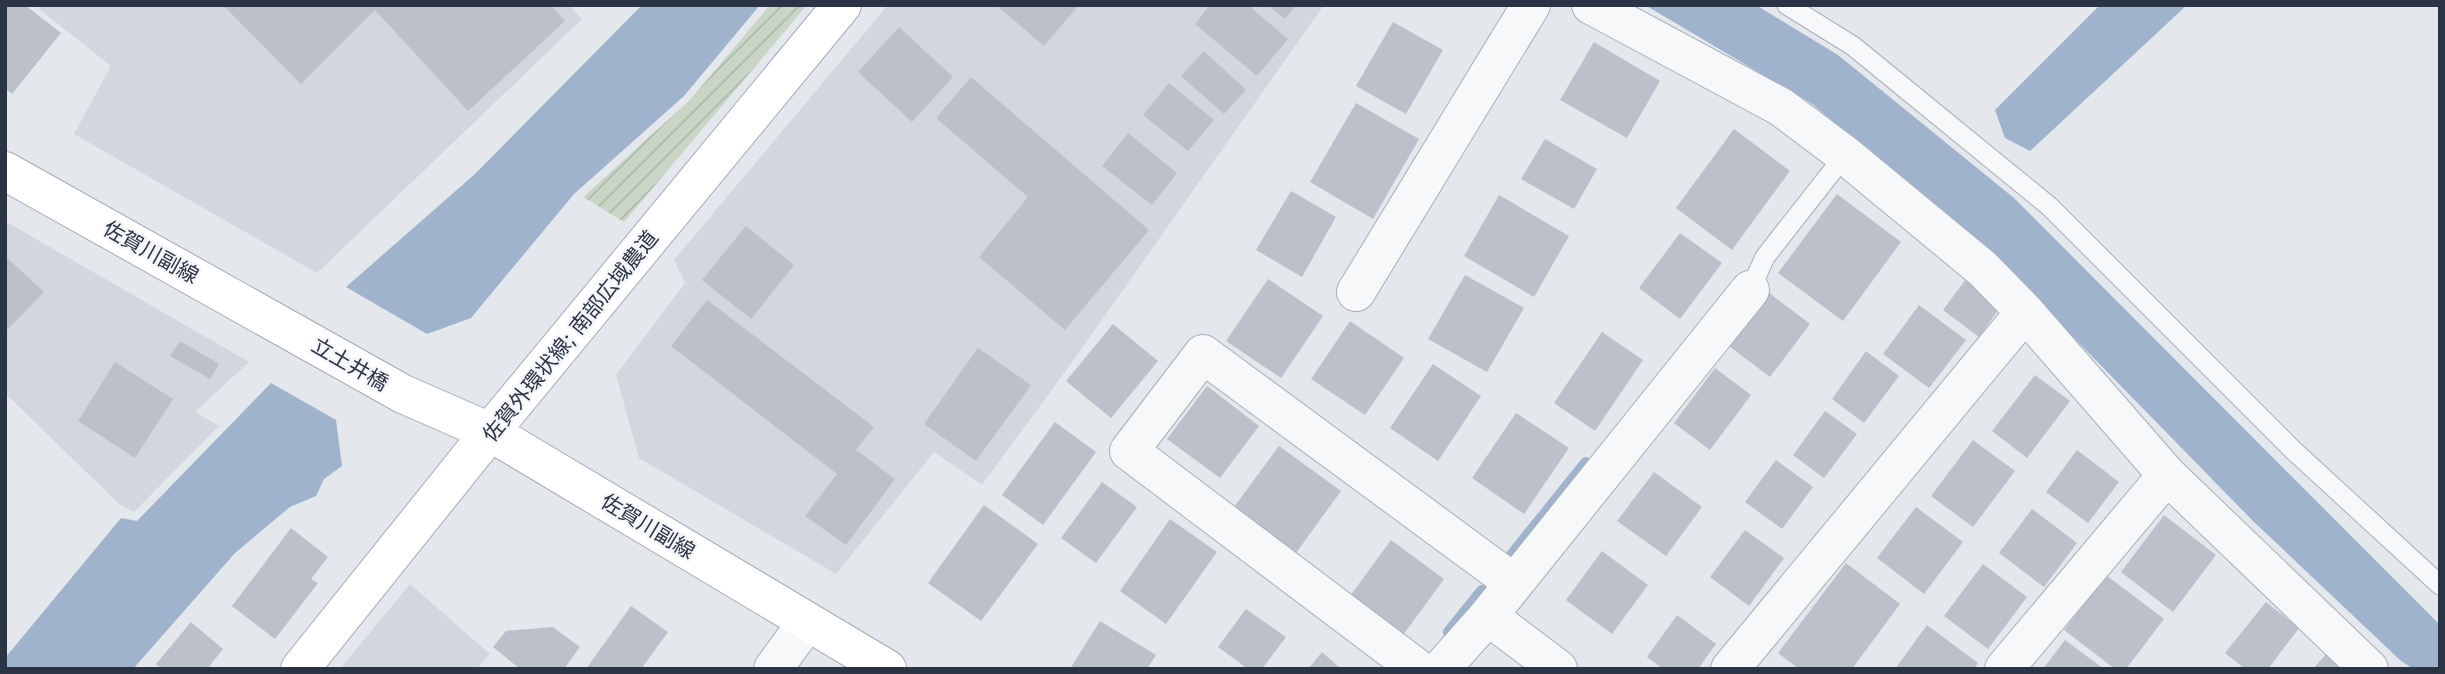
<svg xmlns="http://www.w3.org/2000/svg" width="2445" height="674" font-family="Inter,'Noto Sans JP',sans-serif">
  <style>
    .built { fill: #d2d6de }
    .garden { fill: url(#garden-furrows) }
    .water { fill: #9fb4cc }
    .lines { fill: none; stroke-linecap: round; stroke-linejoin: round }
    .stream { stroke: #9fb4cc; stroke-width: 12 }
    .building { fill: #bbc0ca }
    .lane-casing { stroke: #a9aeb7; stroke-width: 21 }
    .street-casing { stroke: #a9aeb7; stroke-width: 40 }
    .primary-casing { stroke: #a3abb8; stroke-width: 40 }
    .lane { stroke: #f7f8fa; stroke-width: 19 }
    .street { stroke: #f7f8fa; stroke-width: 38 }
    .primary { stroke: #fff; stroke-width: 38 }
    .labels { text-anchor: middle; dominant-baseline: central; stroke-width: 5; stroke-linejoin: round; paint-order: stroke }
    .street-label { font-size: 21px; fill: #2b3445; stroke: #f4f6f9 }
  </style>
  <defs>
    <pattern id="garden-furrows" width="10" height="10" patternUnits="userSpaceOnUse" patternTransform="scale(1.75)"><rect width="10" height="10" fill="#c9d6c5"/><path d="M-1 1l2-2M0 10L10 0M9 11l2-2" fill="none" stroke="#adb8ab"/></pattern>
  </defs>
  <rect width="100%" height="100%" fill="#e4e7ec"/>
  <!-- built -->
  <path class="built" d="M 41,5 L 569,5 L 582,19 L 317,273 L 74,134 L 111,66 L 38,8 Z
    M 888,5 L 1324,5 L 1075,358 L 982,485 L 934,452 L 836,574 L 639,458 L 616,375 L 685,283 L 674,260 Z
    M 5,221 L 249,362 L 195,412 L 219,426 L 134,512 L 119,504 L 5,393 Z
    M 410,584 L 490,654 L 476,669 L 340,669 Z"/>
  <!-- garden -->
  <path class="garden" d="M 770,5 L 807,5 L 624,222 L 583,197 L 690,100 Z"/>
  <!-- water -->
  <path class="water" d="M 642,5 L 760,5 L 684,96 L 574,194 L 471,318 L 427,334 L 346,287 L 475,174 Z
    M 1645,5 L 1756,5 L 1838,55 L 2014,198 L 2440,625 L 2440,669 L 2413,669 L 2400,660 L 2252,520 L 1988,250 L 1812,104 Z
    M 2100,5 L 2187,5 L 2030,151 L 2005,138 L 1995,110 Z
    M 271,383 L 336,420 L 342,466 L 324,479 L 316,496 L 290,507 L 235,553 L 133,669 L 5,669 L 5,658 L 121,518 L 137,521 Z"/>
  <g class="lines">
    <!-- stream -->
    <path class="stream" d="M 1512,555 L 1586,463
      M 1449,632 L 1482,591"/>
  </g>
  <!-- building -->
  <path class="building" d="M 5,5 L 25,5 L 61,33 L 12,94 L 5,88 Z
    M 223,5 L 551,5 L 565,21 L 468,111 L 375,10 L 301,84 Z
    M 996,5 L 1079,5 L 1044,46 Z
    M 1210,5 L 1248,5 L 1288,39 L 1257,76 L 1195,24 Z
    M 1268,5 L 1296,5 L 1285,19 Z
    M 1393,22 L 1443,50 L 1406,114 L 1356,86 Z
    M 899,27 L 953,77 L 912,122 L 858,72 Z
    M 1594,42 L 1660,81 L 1627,138 L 1560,100 Z
    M 1204,51 L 1246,90 L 1224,114 L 1181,76 Z
    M 971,77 L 1149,230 L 1065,330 L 979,257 L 1028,197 L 936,118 Z
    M 1169,83 L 1214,120 L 1188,151 L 1143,115 Z
    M 1356,103 L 1419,139 L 1373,219 L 1310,182 Z
    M 1734,129 L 1790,171 L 1732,250 L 1676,208 Z
    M 1128,133 L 1177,173 L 1152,205 L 1102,166 Z
    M 1545,139 L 1597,169 L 1574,209 L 1521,179 Z
    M 1291,191 L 1336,217 L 1302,277 L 1256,250 Z
    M 1837,194 L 1901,242 L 1843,321 L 1778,273 Z
    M 1499,195 L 1569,236 L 1534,297 L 1464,256 Z
    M 746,226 L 794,265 L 751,319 L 702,280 Z
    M 1680,233 L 1722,263 L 1680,319 L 1639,288 Z
    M 5,256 L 44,292 L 5,332 Z
    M 1465,275 L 1524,308 L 1487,372 L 1428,339 Z
    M 1268,279 L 1323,316 L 1281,378 L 1226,341 Z
    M 1966,279 L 2001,306 L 1979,337 L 1943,310 Z
    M 1768,292 L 1810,324 L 1770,377 L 1729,346 Z
    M 707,300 L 874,427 L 856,450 L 895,479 L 846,545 L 805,516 L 837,474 L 671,346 Z
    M 1919,305 L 1966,340 L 1929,388 L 1883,354 Z
    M 1350,321 L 1404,358 L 1365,415 L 1311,379 Z
    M 1113,324 L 1158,361 L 1111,418 L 1066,381 Z
    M 1602,332 L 1643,360 L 1595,431 L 1554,403 Z
    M 180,341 L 219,364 L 210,379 L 170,356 Z
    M 978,348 L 1031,385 L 976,461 L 924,424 Z
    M 1866,351 L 1899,376 L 1864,423 L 1832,399 Z
    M 115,362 L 173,399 L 135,458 L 78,421 Z
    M 1433,364 L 1481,396 L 1438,461 L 1390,428 Z
    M 1715,368 L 1751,395 L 1710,450 L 1674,423 Z
    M 2035,375 L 2070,401 L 2027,458 L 1992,431 Z
    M 1207,386 L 1259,426 L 1220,478 L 1167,439 Z
    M 1825,411 L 1857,434 L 1824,478 L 1793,455 Z
    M 1516,413 L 1569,448 L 1524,514 L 1472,478 Z
    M 1055,422 L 1096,452 L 1043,525 L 1002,495 Z
    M 1973,440 L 2015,471 L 1973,527 L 1931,496 Z
    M 1279,446 L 1341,491 L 1296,553 L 1234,507 Z
    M 2077,450 L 2119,482 L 2088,523 L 2046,492 Z
    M 1776,460 L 1813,487 L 1782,529 L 1745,502 Z
    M 1654,472 L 1702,507 L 1666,556 L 1617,521 Z
    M 1102,482 L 1137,507 L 1096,563 L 1061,538 Z
    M 984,505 L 1038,544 L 981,621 L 928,583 Z
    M 1916,507 L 1963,542 L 1924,594 L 1877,558 Z
    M 2032,509 L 2077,543 L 2044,587 L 1999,553 Z
    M 2164,515 L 2216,555 L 2173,612 L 2121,572 Z
    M 1170,519 L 1217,552 L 1166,624 L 1120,591 Z
    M 291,528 L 328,557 L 311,579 L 318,583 L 275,639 L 232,606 Z
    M 1745,530 L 1784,558 L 1749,606 L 1710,577 Z
    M 1391,540 L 1444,579 L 1403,635 L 1350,596 Z
    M 1602,551 L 1648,585 L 1612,634 L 1566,600 Z
    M 1846,563 L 1900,604 L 1852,669 L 1799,669 L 1778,653 Z
    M 1983,564 L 2027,597 L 1988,649 L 1944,616 Z
    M 2106,575 L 2164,619 L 2126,669 L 2115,669 L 2064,630 Z
    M 2266,602 L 2299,628 L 2268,669 L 2245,669 L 2225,653 Z
    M 631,606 L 668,632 L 641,669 L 586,669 Z
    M 1246,609 L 1286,637 L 1262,669 L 1248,669 L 1218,647 Z
    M 1677,615 L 1716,644 L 1698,669 L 1663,669 L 1647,657 Z
    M 1100,621 L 1156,655 L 1147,669 L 1070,669 Z
    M 191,622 L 223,649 L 207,669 L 162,669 L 156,664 Z
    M 1927,625 L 1978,663 L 1974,669 L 1895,669 Z
    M 553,627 L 580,647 L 564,669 L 520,669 L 493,647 L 506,631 Z
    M 2065,640 L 2104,669 L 2043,669 Z
    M 1322,652 L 1341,669 L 1308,669 Z
    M 2326,654 L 2343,669 L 2313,669 Z"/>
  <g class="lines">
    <defs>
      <path id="lane" d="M 1787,5 L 1853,46 L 2049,206 L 2293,450 L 2440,585
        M 1750,290 L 1765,257 L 1845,155"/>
      <path id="street" d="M 1591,5 L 1781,107 L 1845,155 L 1983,269 L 2025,312 L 2167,475 L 2369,669
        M 1356,292 L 1531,5
        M 1488,616 L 1558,669
        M 773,669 L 807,622
        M 1418,669 L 1129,451 L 1203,354 L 1514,583
        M 1441,669 L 1488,616 L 1750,290
        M 1730,669 L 2025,312
        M 2004,669 L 2167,475"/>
      <path id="primary" d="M 5,171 L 403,394 L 490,432 L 887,669
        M 300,669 L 490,432 L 842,5"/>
    </defs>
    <!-- lane casing -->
    <use href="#lane" class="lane-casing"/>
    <!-- street casing -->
    <use href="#street" class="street-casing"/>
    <!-- primary casing -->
    <use href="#primary" class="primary-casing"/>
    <!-- lane -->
    <use href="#lane" class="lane"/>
    <!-- street -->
    <use href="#street" class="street"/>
    <!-- primary -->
    <use href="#primary" class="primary"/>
  </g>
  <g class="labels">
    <!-- street labels -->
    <g class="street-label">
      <text transform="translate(151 252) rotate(29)">佐賀川副線</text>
      <text transform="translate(570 336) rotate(-51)">佐賀外環状線; 南部広域農道</text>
      <text transform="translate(350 364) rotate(30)">立土井橋</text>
      <text transform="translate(648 526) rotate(31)">佐賀川副線</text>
    </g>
  </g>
  <!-- border -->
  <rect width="2445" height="674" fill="none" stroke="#2b3445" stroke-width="14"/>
</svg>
